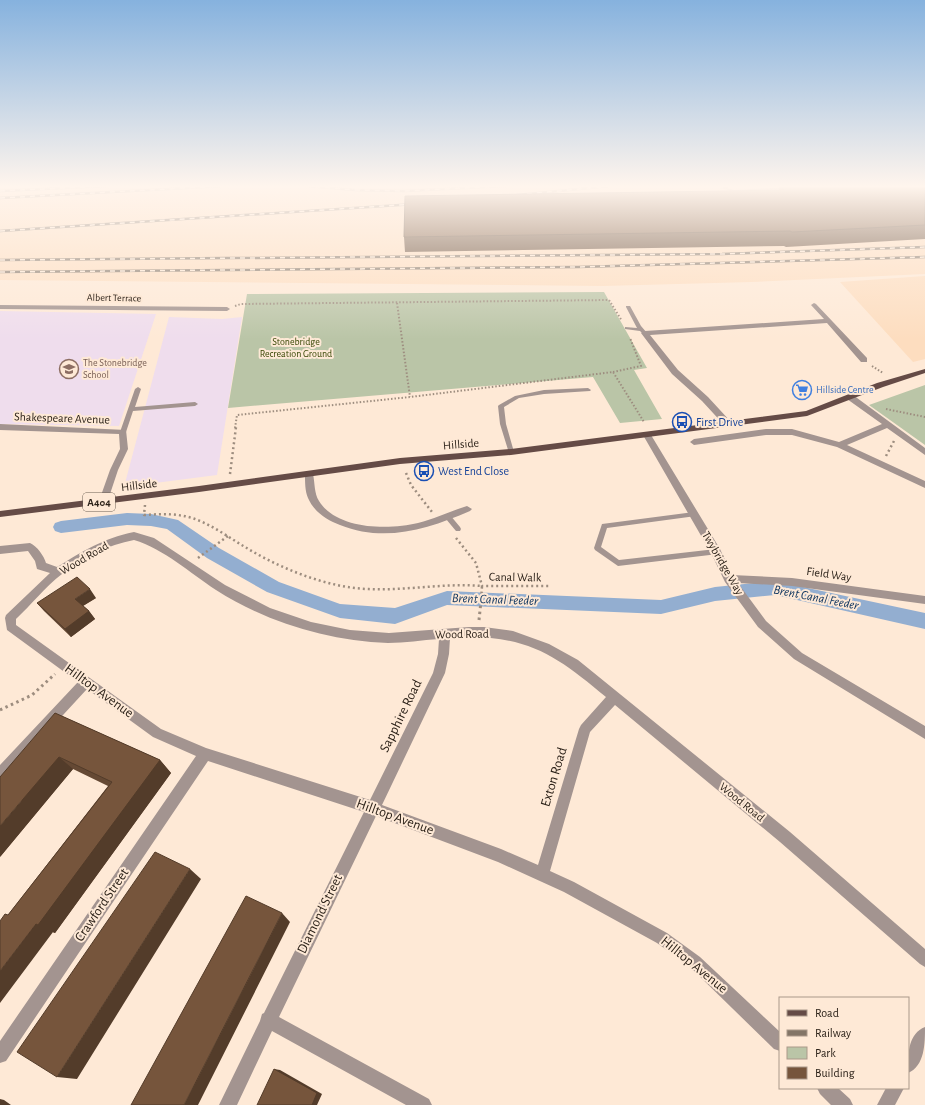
<svg xmlns="http://www.w3.org/2000/svg" width="925" height="1105" font-family="'Alegreya Sans',sans-serif">
  <style>
    .built { fill: #fdddbf }
    .education { fill: #efdded }
    .green { fill: #bac5a7 }
    .lines { fill: none; stroke-linecap: round; stroke-linejoin: round }
    .canal { fill: #93aed0; fill-rule: evenodd }
    .path-far2 { stroke: #9d8d7f; stroke-width: 2; stroke-dasharray: 1.5 2; stroke-linecap: butt }
    .path-far1 { stroke: #9d8d7f; stroke-width: 2.5; stroke-dasharray: 2 3; stroke-linecap: butt }
    .path { stroke: #9d8d7f; stroke-width: 3; stroke-dasharray: 2.5 3.5; stroke-linecap: butt }
    .service { fill: #a39490; fill-rule: evenodd }
    .minor { fill: #a39490; fill-rule: evenodd }
    .primary { fill: #654b46; fill-rule: evenodd }
    .rail-casing { stroke: #837567; stroke-width: 2.5 }
    .rail { stroke: #fee9d6; stroke-width: 1.5; stroke-dasharray: 5; stroke-linecap: butt }
    .wall { fill: #654934 }
    .shaded-wall { fill: #533c2a }
    .building { fill: #76553c; stroke: #533c2a }
    .labels { text-anchor: middle; dominant-baseline: central; stroke-width: 4; stroke-linejoin: round; paint-order: stroke }
    .far-street-label { font-size: 10px; fill: #2c2219; stroke: #fee9d6 }
    .far-park-label { font-size: 10px; fill: #354502; stroke: #fee9d6 }
    .far-education-label { font-size: 10px; fill: #785e54; stroke: #fee9d6; text-anchor: start }
    .far-shop-label { font-size: 10px; fill: #366cbe; stroke: #fee9d6; text-anchor: start }
    .shield { fill: #fee9d6; stroke: #6b5e52; stroke-width: 1 }
    .shield-label { font-size: 11px; font-weight: bold; fill: #2c2219 }
    .street-label { font-size: 12px; fill: #2c2219; stroke: #fee9d6 }
    .transit-label { font-size: 12px; fill: #164399; stroke: #fee9d6; text-anchor: start }
    .water-label { font-size: 13px; font-style: italic; fill: #0d345f; stroke: #fee9d6 }
    .near-street-label { font-size: 14px; fill: #2c2219; stroke: #fee9d6 }
  </style>
  <rect width="100%" height="100%" fill="#fee9d6"/>
  <!-- built -->
  <path class="built" d="M 0,185 L 925,185 L 925,274 L 752,282 L 603,286 L 0,280 Z
    M 925,276 L 925,359 L 913,362 L 840,282 Z"/>
  <!-- education -->
  <path class="education" d="M 0,311 L 156,314 L 119,426 L 0,424 Z
    M 169,317 L 222,319 L 242,317 L 217,475 L 124,487 Z"/>
  <!-- green -->
  <path class="green" d="M 604,292 L 647,368 L 634,370 L 662,419 L 620,423 L 593,377 L 228,408 L 247,294 Z
    M 925,385 L 925,445 L 869,405 Z"/>
  <g class="lines">
    <!-- canal -->
    <path class="canal" d="M 127,513 L 151,514 L 178,520 L 219,548 L 279,582 L 340,604 L 395,608 L 447,591 L 661,600 L 715,587 L 775,581 L 925,613 L 925,629 L 775,595 L 715,601 L 661,614 L 447,605 L 395,624 L 340,618 L 267,592 L 207,558 L 167,529 L 151,526 L 127,525 L 61,533 L 55,531 L 53,527 L 55,523 L 61,521 Z"/>
    <!-- path-far2 -->
    <path class="path-far2" d="M 397,303 L 410,397
      M 235,306 L 241,304 L 609,300 L 622,321
      M 872,366 L 883,373
      M 613,372 L 641,366 L 630,338
      M 886,409 L 925,417
      M 235,428 L 237,415 L 410,397 L 613,372 L 644,422"/>
    <!-- path-far1 -->
    <path class="path-far1" d="M 886,456 L 894,441
      M 406,473 L 411,485 L 432,512
      M 230,474 L 236,427
      M 145,505 L 144,515 C 160,514 176,513 192,518 C 211,524 228,537 245,547 C 273,564 305,578 337,585 C 385,596 434,582 482,586 L 481,602
      M 456,538 L 476,563 L 482,586 L 549,586
      M 198,558 L 228,536"/>
    <!-- path -->
    <path class="path" d="M 479,620 L 481,601
      M 0,710 L 32,695 L 55,674"/>
    <!-- service -->
    <path class="service" d="M 732,185 L 737,185 L 727,188 L 735,190 L 788,187 L 790,188 L 788,189 L 735,192 L 720,188 Z
      M 626,306 L 630,306 L 641,326 L 647,333 L 647,334 L 643,334 L 640,331 L 625,329 L 625,327 L 637,328 L 626,307 Z
      M 138,387 L 141,389 L 135,407 L 195,402 L 198,404 L 195,406 L 133,411 L 126,432 L 125,433 L 121,433 L 120,432 L 135,389 Z
      M 588,388 L 591,390 L 590,391 L 544,394 L 519,398 L 504,407 L 506,424 L 514,452 L 511,454 L 509,453 L 500,424 L 498,406 L 499,405 L 515,396 L 544,390 Z
      M 694,512 L 696,512 L 697,514 L 696,516 L 607,528 L 601,547 L 619,560 L 716,549 L 719,552 L 718,554 L 618,566 L 595,550 L 594,548 L 602,524 Z
      M 446,515 L 450,515 L 460,527 L 461,529 L 460,531 L 456,531 L 446,519 L 445,517 Z"/>
    <!-- minor -->
    <path class="minor" d="M 814,303 L 816,304 L 867,358 L 867,362 L 861,362 L 827,323 L 650,335 L 678,370 L 708,397 L 731,422 L 732,424 L 731,426 L 725,426 L 702,401 L 672,374 L 641,333 L 645,331 L 824,319 L 811,305 Z
      M 0,305 L 227,307 L 230,309 L 227,311 L 0,309 Z
      M 847,395 L 853,395 L 925,448 L 925,455 L 887,428 L 847,445 L 925,481 L 925,488 L 837,447 L 792,435 L 766,435 L 694,445 L 690,442 L 694,439 L 766,429 L 792,429 L 839,442 L 882,424 L 847,399 Z
      M 0,424 L 126,430 L 128,449 L 118,470 L 107,503 L 101,503 L 99,501 L 110,470 L 120,449 L 119,434 L 0,430 Z
      M 647,432 L 651,435 L 720,549 L 732,575 L 792,578 L 925,596 L 925,604 L 792,586 L 738,583 L 766,621 L 802,653 L 925,726 L 925,739 L 794,659 L 758,627 L 725,582 L 711,553 L 643,435 Z
      M 309,471 L 313,474 C 315,483 314,493 319,501 C 337,530 389,530 418,523 C 435,519 450,511 467,506 L 472,509 L 470,511 C 428,529 385,543 340,525 C 327,520 314,512 308,498 C 305,491 305,482 305,474 Z
      M 134,532 L 154,538 L 225,585 L 270,608 L 311,622 L 350,630 L 389,633 L 469,627 L 484,627 L 513,631 L 549,644 L 578,660 L 790,832 L 925,949 L 925,967 L 920,964 L 780,842 L 615,705 L 590,732 L 550,871 L 574,882 L 667,933 L 700,957 L 780,1032 L 780,1051 L 774,1049 L 690,967 L 657,943 L 564,892 L 498,862 L 376,816 L 279,1017 L 429,1099 L 432,1105 L 406,1105 L 272,1031 L 237,1105 L 219,1105 L 260,1021 L 262,1014 L 264,1013 L 364,812 L 208,761 L 6,1061 L 0,1063 L 0,1041 L 196,756 L 153,737 L 87,689 L 5,778 L 0,780 L 0,765 L 78,682 L 7,630 L 5,618 L 6,615 L 50,573 L 37,569 L 35,561 L 28,551 L 0,554 L 0,546 L 30,543 C 37,546 44,556 46,563 L 57,567 C 85,550 102,539 134,532 ZM 134,540 C 164,549 190,573 216,590 C 266,622 328,641 388,643 C 405,643 422,640 439,639 L 438,654 L 433,673 L 370,800 L 206,748 L 161,729 L 16,625 L 16,619 C 31,605 45,587 62,574 C 83,557 108,545 134,540 ZM 469,637 C 532,637 560,659 606,697 L 581,725 L 579,729 L 538,865 L 501,849 L 382,805 L 445,673 L 449,654 L 450,638 Z
      M 925,1027 C 925,1043 925,1066 908,1073 C 908,1057 907,1034 925,1027 Z
      M 817,1088 L 838,1088 L 850,1099 L 853,1105 L 831,1105 L 820,1094 Z
      M 886,1088 L 904,1088 L 895,1105 L 877,1105 Z"/>
    <!-- primary -->
    <path class="primary" d="M 925,369 L 925,373 L 883,387 L 807,416 L 511,455 L 400,464 L 199,492 L 0,517 L 0,511 L 199,486 L 400,458 L 511,449 L 806,411 L 877,383 Z"/>
    <defs>
      <path id="rail" d="M 295,185 L 355,190 L 404,191 L 526,185
        M 0,191 L 128,185
        M 517,195 L 620,185
        M 0,198 L 242,185
        M 0,231 L 415,204
        M 0,260 L 722,254 L 925,247
        M 0,272 L 578,267 L 925,257"/>
    </defs>
    <!-- rail casing -->
    <use href="#rail" class="rail-casing"/>
    <!-- rail -->
    <use href="#rail" class="rail"/>
  </g>
  <!-- wall -->
  <path class="wall" d="M 925,185 L 925,239 L 786,247 L 784,246 L 405,252 L 404,237 L 779,190 L 780,187 Z
    M 96,598 L 83,606 L 89,611 L 95,619 L 71,637 L 44,611 L 37,603 Z
    M 55,713 L 160,760 L 171,773 L 55,933 L 8,915 L 108,786 L 73,769 L 0,857 Z"/>
  <!-- shaded-wall -->
  <path class="shaded-wall" d="M 90,589 L 96,598 L 81,607 L 75,599 Z
    M 89,611 L 95,619 L 71,637 L 65,629 Z
    M 59,757 L 73,769 L 0,857 L 0,826 Z
    M 160,760 L 171,773 L 55,933 L 53,932 L 0,1003 L 0,971 Z
    M 190,869 L 201,879 L 77,1079 L 57,1077 Z
    M 282,913 L 290,922 L 198,1105 L 184,1105 Z
    M 274,1069 L 280,1070 L 322,1094 L 317,1105 L 312,1105 Z
    M 0,1099 L 4,1100 L 11,1105 L 0,1105 Z"/>
  <!-- building -->
  <path class="building" d="M 833,185 L 925,185 L 925,225 L 792,232 L 790,231 L 404,237 L 405,196 L 784,190 L 780,187 Z
    M 77,577 L 90,589 L 75,599 L 89,611 L 65,629 L 37,603 Z
    M 55,713 L 160,760 L 38,925 L 36,924 L 0,971 L 0,921 L 5,914 L 8,915 L 112,782 L 59,757 L 0,826 L 0,777 Z
    M 155,852 L 190,869 L 57,1077 L 17,1052 Z
    M 246,896 L 282,913 L 184,1105 L 131,1105 Z
    M 274,1069 L 317,1093 L 312,1105 L 257,1105 Z"/>
  <!-- sky -->
  <linearGradient id="sky" x2="0" y2="1"><stop stop-color="#86b2de"/><stop offset="0.55" stop-color="#fff5ed"/><stop offset="1" stop-color="#fff5ed" stop-opacity="0"/></linearGradient>
  <rect width="925" height="339" fill="url(#sky)"/>
  <!-- icons -->
  <defs>
    <symbol id="school-ring" viewBox="-11 -11 22 22"><circle r="9.5" fill="#fee9d6" stroke="#8d6e63" stroke-width="1.5"/><path d="M0-5L7-2L0 1L-7-2ZM-4 1L0 2.5L4 1V4Q0 6-4 4Z" fill="#8d6e63"/></symbol>
    <symbol id="supermarket-ring" viewBox="-11 -11 22 22"><circle r="9.5" fill="#fee9d6" stroke="#3f7fe0" stroke-width="1.5"/><path d="M-6-5.5h2.5l.6 2H6L4.5 2H-2.5L-4.4-4H-6ZM-1.5 3.2a1.3 1.3 0 1 0 .1 0ZM3 3.2a1.3 1.3 0 1 0 .1 0Z" fill="#3f7fe0"/></symbol>
    <symbol id="bus-ring" viewBox="-11 -11 22 22"><circle r="9.5" fill="#fee9d6" stroke="#1a4fb4" stroke-width="1.5"/><path d="M-5-6H5V4H4V6H2V4H-2V6H-4V4H-5ZM-3.5-4V0h7V-4ZM-3.5 1.2v1.5H-2V1.2ZM2 1.2v1.5H3.5V1.2Z" fill="#1a4fb4"/></symbol>
  </defs>
  <g fill-rule="evenodd">
    <use href="#school-ring" x="58" y="358" width="22" height="22"/>
    <use href="#supermarket-ring" x="791" y="379" width="22" height="22"/>
    <use href="#bus-ring" x="671" y="411" width="22" height="22"/>
    <use href="#bus-ring" x="413" y="460" width="22" height="22"/>
  </g>
  <g class="labels">
    <!-- far-street labels -->
    <g class="far-street-label">
      <text transform="translate(114 298) rotate(1)">Albert Terrace</text>
    </g>
    <!-- far-park labels -->
    <g class="far-park-label">
      <text x="296" y="342">Stonebridge<tspan x="296" dy="12">Recreation Ground</tspan></text>
    </g>
    <!-- far-education labels -->
    <g class="far-education-label">
      <text x="83" y="363">The Stonebridge<tspan x="83" dy="12">School</tspan></text>
    </g>
    <!-- far-shop labels -->
    <g class="far-shop-label">
      <text x="816" y="390">Hillside Centre</text>
    </g>
    <!-- shield labels -->
    <rect class="shield" x="83" y="493" width="32" height="18" rx="3"/>
    <g class="shield-label">
      <text x="99" y="502">A404</text>
    </g>
    <!-- street labels -->
    <g class="street-label">
      <text transform="translate(62 418) rotate(2)">Shakespeare Avenue</text>
      <text transform="translate(461 444) rotate(-5)">Hillside</text>
      <text transform="translate(139 485) rotate(-7)">Hillside</text>
      <text transform="translate(84 558) rotate(-30)">Wood Road</text>
      <text transform="translate(723 563) rotate(60)">Twybridge Way</text>
      <text transform="translate(829 574) rotate(8)">Field Way</text>
      <text transform="translate(515 577) rotate(1)">Canal Walk</text>
      <text transform="translate(462 634) rotate(-1)">Wood Road</text>
      <text transform="translate(742 802) rotate(39)">Wood Road</text>
    </g>
    <!-- transit labels -->
    <g class="transit-label">
      <text x="696" y="422">First Drive</text>
      <text x="438" y="471">West End Close</text>
    </g>
    <!-- water labels -->
    <g class="water-label">
      <text transform="translate(816 598) rotate(11)">Brent Canal Feeder</text>
      <text transform="translate(495 600) rotate(2)">Brent Canal Feeder</text>
    </g>
    <!-- near-street labels -->
    <g class="near-street-label">
      <text transform="translate(99 691) rotate(36)">Hilltop Avenue</text>
      <text transform="translate(401 716) rotate(-64)">Sapphire Road</text>
      <text transform="translate(554 777) rotate(-73)">Exton Road</text>
      <text transform="translate(395 817) rotate(20)">Hilltop Avenue</text>
      <text transform="translate(102 905) rotate(-56)">Crawford Street</text>
      <text transform="translate(320 914) rotate(-64)">Diamond Street</text>
      <text transform="translate(694 965) rotate(39)">Hilltop Avenue</text>
    </g>
  </g>
  <!-- legend -->
  <rect x="779" y="997" width="130" height="92" fill="#fee9d6" stroke="#aa998a"/>
  <rect x="787" y="1010" width="20" height="6" fill="#654b46" stroke="#aa998a"/>
  <text x="815" y="1017" font-size="12" fill="#2c2219">Road</text>
  <rect x="787" y="1030" width="20" height="6" fill="#837567" stroke="#aa998a"/>
  <text x="815" y="1037" font-size="12" fill="#2c2219">Railway</text>
  <rect x="787" y="1047" width="20" height="12" fill="#bac5a7" stroke="#aa998a"/>
  <text x="815" y="1057" font-size="12" fill="#2c2219">Park</text>
  <rect x="787" y="1067" width="20" height="12" fill="#76553c" stroke="#aa998a"/>
  <text x="815" y="1077" font-size="12" fill="#2c2219">Building</text>
</svg>
